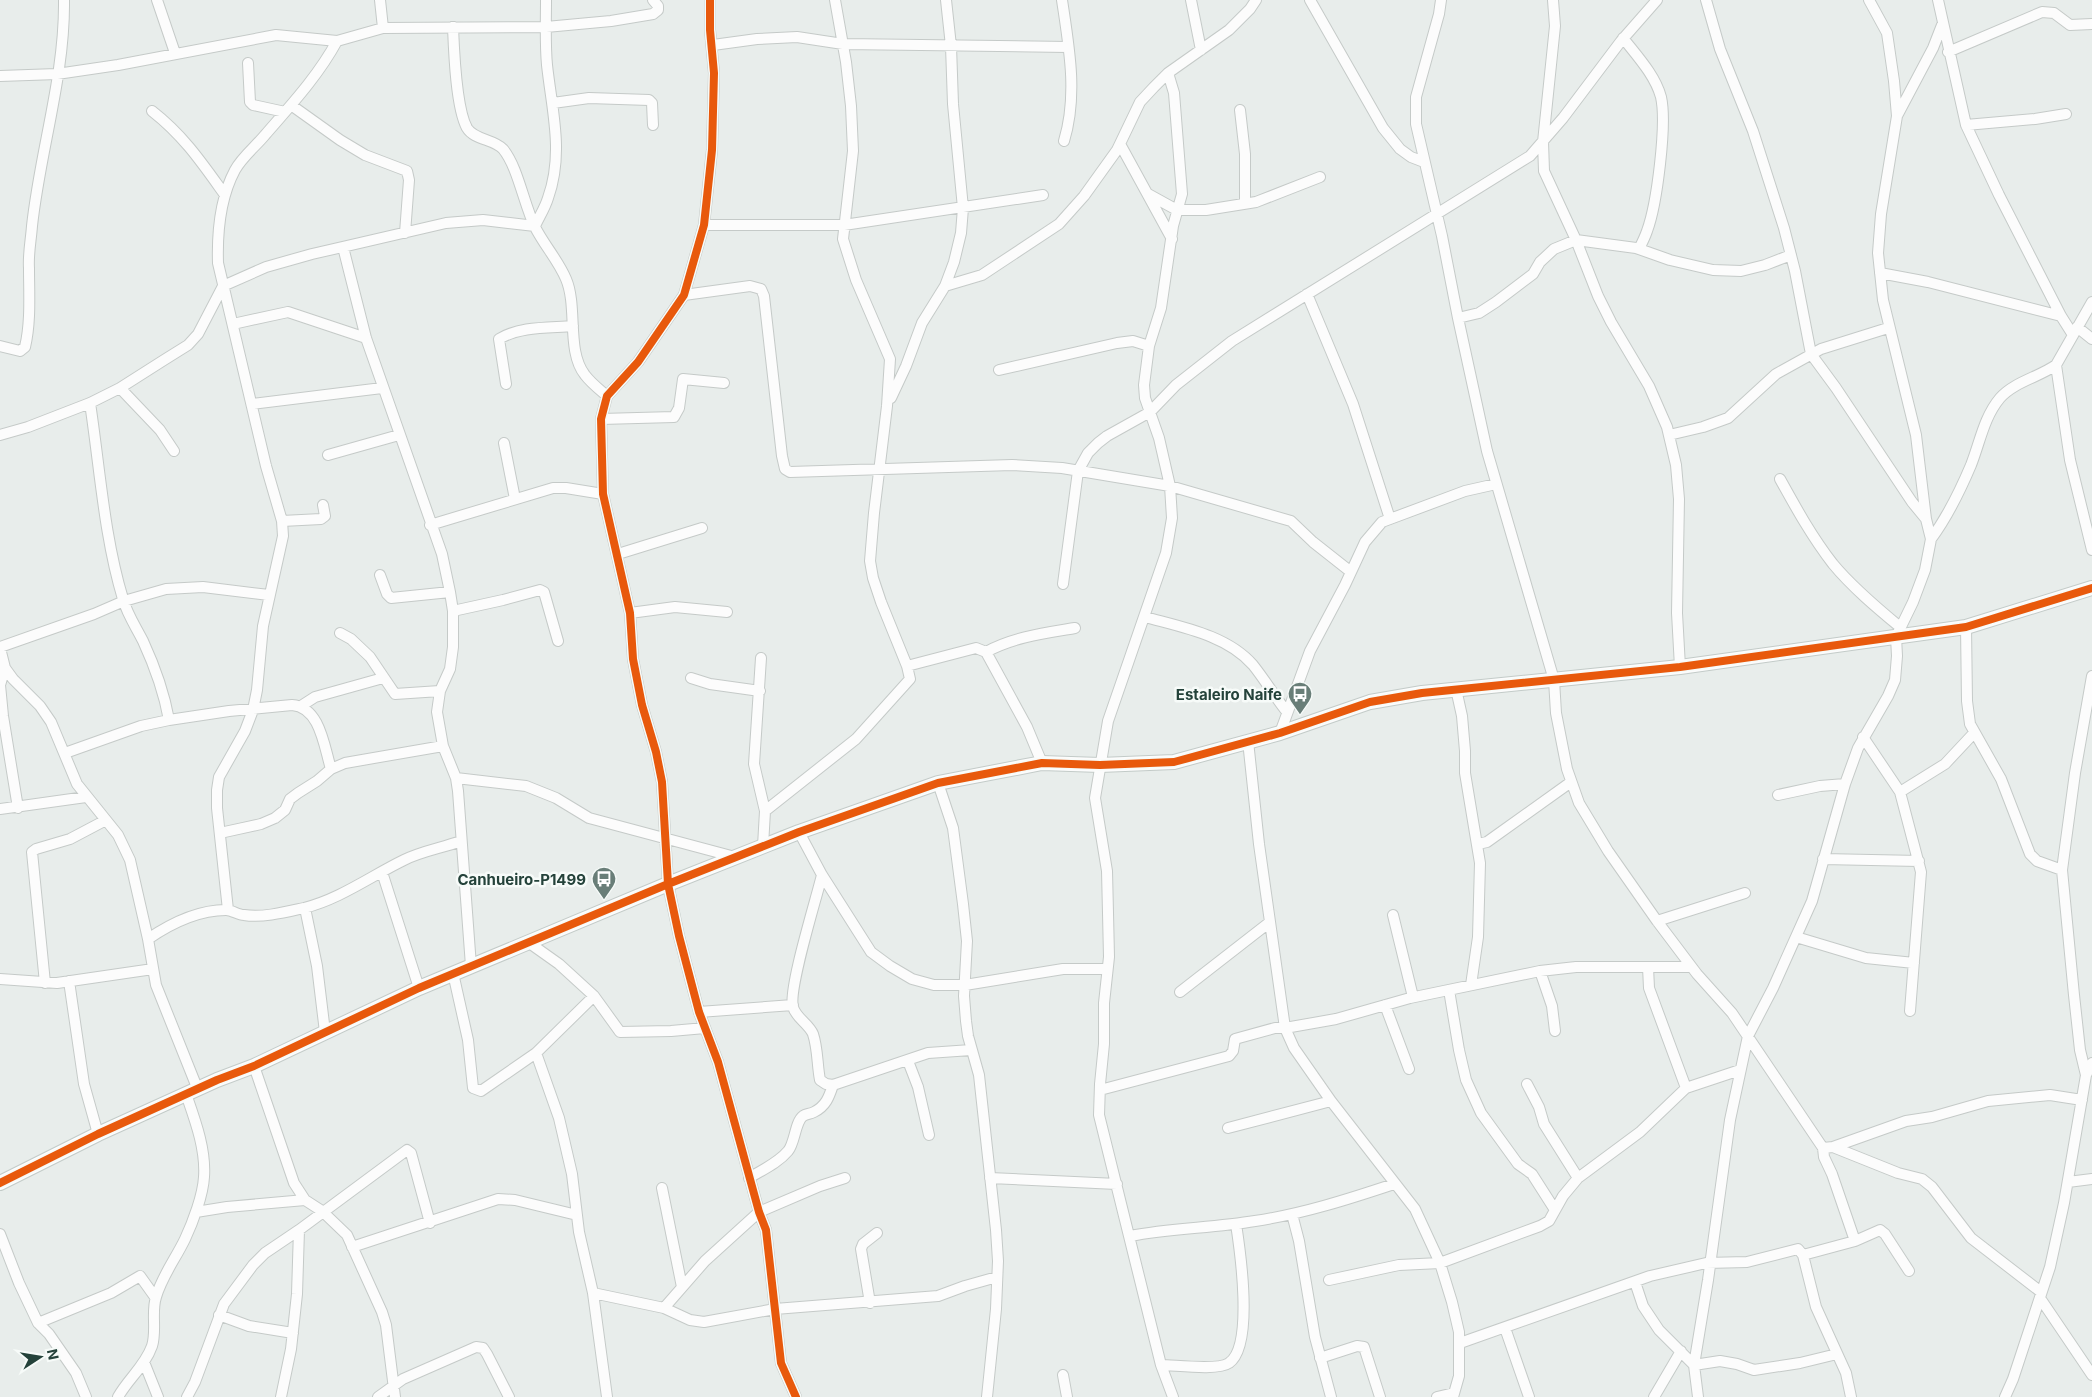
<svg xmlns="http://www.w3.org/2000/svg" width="2092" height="1397" font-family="Inter,sans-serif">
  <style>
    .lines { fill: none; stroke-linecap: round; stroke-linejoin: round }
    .street-casing { stroke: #c5cac8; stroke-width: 12 }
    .secondary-casing { stroke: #c3cbc8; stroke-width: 16 }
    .street { stroke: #fcfcfc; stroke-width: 10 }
    .secondary { stroke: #fcfcfc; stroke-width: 14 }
    .cycleway-casing { stroke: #f7fbf9; stroke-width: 11 }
    .cycleway { stroke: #e8590c; stroke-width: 8 }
    .labels { text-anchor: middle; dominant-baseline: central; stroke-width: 5; stroke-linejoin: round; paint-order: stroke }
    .poi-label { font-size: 15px; font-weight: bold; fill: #24423a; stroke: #f7fbf9; text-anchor: end }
  </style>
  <rect width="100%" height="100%" fill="#e8edeb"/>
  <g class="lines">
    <defs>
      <path id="street" d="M 157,0 L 175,53
        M 380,0 L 383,28
        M 710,0 L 710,30 L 714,73 L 712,150 L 704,225 L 684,295 L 638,362 L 607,396 L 601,419 L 603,494 L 630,613 L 633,659 L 642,705 L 656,752 L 662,782 L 668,884 L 679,936 L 699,1012 L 718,1062 L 759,1212 L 766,1230 L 781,1363 L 796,1397
        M 1062,0 C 1069,47 1078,95 1064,141
        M 1191,0 L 1201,50
        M 1310,0 L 1383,128 L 1400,149 L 1411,157 L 1424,162
        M 1441,0 L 1439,14 L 1416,97 L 1416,124 L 1442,236 L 1458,318 L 1487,451 L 1554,680 L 1556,713 L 1567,769 L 1579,803 L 1608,851 L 1657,921 L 1697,974 L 1732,1013 L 1823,1148
        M 1553,0 L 1555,26 L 1543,142 L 1544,171 L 1576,240 L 1598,296 L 1611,322 L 1649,386 L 1667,427 L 1676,465 L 1679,499 L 1677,613 L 1680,667
        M 1706,0 L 1720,49 L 1753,131 L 1784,228 L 1795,271 L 1811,354 L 1836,388 L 1912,502 L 1926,519
        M 1938,0 L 1966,125 L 1999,195 L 2061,316 L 2073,335
        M 453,27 C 454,52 456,108 467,128 C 474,140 494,139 503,149 C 518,167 524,205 535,227 C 544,245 558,260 566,279 C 578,307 566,351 585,375 C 591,383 600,390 607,396
        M 1623,38 C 1637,56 1655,75 1661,97 C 1667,124 1657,204 1647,231 C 1645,237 1642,243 1639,249
        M 713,45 L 757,39 L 797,37 L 843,44 L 1068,47
        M 1948,52 L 2042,12 L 2054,13 L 2070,25 L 2092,24
        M 248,63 L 250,102 L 253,105 L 285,112
        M 1168,73 L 1174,93 L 1182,194 L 1173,226 L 1161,308 L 1149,346 L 1144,385 L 1145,398 L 1159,438 L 1170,486 L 1172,518 L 1166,553 L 1108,721 L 1095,798 L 1107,871 L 1108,913 L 1109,957 L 1104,1003 L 1104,1044 L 1100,1084 L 1099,1115 L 1161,1365 L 1173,1397
        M 0,76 L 57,74 L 118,65 L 276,35 L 337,41 L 383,28 L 546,27 L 611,21 L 653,14 L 658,10 L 658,6 L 653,0
        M 553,103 L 589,98 L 649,100 L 652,103 L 653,125
        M 291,105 L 340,140 L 365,155 L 407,171 L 409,180 L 405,233
        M 1240,110 L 1245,154 L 1245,204
        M 152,111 C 184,136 202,163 225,195
        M 1897,116 L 1933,48 L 1942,25
        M 1966,125 L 2035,119 L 2066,114
        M 1120,144 L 1172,239
        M 1148,194 L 1177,210 L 1206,210 L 1256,202 L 1320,177
        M 704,225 L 844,225 L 1043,195
        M 343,247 L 366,338 L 442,554 L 450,592 L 453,611 L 453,647 L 450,669 L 440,691 L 437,712 L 443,746 L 456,778 L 458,791 L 471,966
        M 1880,273 L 1928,282 L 2061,316
        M 945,286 L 982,275 L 1059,224 L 1084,196 L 1117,150 L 1140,102 L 1154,87 L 1168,73 L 1229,30 L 1250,9 L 1256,0
        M 1307,294 L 1353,404 L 1390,519
        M 684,295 L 750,286 L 761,289 L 764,296 L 782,456 L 785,469 L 790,472 L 1012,465 L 1062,468 L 1170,486 L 1291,521 L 1313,542 L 1351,572
        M 2092,302 L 2056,365 L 2070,460 L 2092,550
        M 1458,318 L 1479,313 L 1496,302 L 1533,274 L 1540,262 L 1554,249 L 1576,240 L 1636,248 L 1670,260 L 1713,270 L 1741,271 L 1765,265 L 1791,255
        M 233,324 L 288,312 L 366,338
        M 2077,327 L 2092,339
        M 0,346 L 20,351 L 25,347 C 31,322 29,294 29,268 C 28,254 31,240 32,226 C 40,151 65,76 64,0
        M 999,370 L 1117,343 L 1133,341 L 1149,346
        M 506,384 L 499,339 C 520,326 549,328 573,326
        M 120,388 L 160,430 L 174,451
        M 891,398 L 906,366 L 922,323 L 945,286 L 954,262 L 961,233 L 963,208 L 953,104 L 951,46 L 946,0
        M 90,403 C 100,469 104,536 123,599 C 127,614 136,627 143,641 C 155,667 164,692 169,720
        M 252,404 L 382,388
        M 601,419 L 674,417 L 679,408 L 683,379 L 724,383
        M 0,435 L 28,427 L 90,403 L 120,388 L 164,360 L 188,345 L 198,334 L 223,286 L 266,267 L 312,254 L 446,223 L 483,220 L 535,226 C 539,217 545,208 548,198 C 564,153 552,111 547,65 C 545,44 546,21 546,0
        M 1669,435 L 1703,427 L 1728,418 L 1776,374 L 1821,349 L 1888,328
        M 504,443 L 515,499
        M 328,455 L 399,435
        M 1780,479 C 1796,508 1812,537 1833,564 C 1852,587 1877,608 1900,627
        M 282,521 L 321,519 L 325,516 L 323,505
        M 430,525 L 553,488 L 566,488 L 603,494
        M 1931,539 C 1948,516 1960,491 1971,465 C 1980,442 1984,417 2000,398 C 2014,382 2039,377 2056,365
        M 618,554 L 702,528
        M 380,575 L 387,594 L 391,598 L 450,592
        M 1063,584 L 1078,471 L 1088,453 L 1098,443 L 1107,436 L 1150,412 L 1176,385 L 1232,341 L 1530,156 L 1563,118 L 1621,41 L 1657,0
        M 453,611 L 503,600 L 540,590 L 544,592 L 558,641
        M 630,613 L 675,607 L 727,612
        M 1145,617 C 1181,627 1227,635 1253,665 C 1265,680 1275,697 1287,712
        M 1966,627 L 1967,701 L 1970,724 L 2001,779 L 2030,854 L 2037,861 L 2062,870
        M 340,633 L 351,639 L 370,657 L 395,694 L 440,691
        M 0,647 L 94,614 L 124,601 L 166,589 L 203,587 L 269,595
        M 0,648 L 5,668 L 13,679 L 40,706 L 51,722 L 77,784 L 118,835 L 130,860 L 148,939 L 156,985 L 198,1090
        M 986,652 C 1013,637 1045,633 1075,628
        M 761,658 L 754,764 L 765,811 L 763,846
        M 907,666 L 976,648 L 986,652 L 1027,727 L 1042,763
        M 5,668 L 0,685 L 3,716 L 18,808
        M 691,678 L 710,684 L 760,691
        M 1456,689 L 1462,716 L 1465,751 L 1465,773 L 1480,863 L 1478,937 L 1471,985
        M 301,706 L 315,697 L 383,678
        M 1280,733 L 1310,651 L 1345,585 L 1365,542 L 1382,522 L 1465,491 L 1496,484
        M 1863,737 L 1900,792 L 1921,872 L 1910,1011
        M 1248,741 L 1259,844 L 1285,1028 L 1294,1048 L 1331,1101 L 1415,1209 L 1440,1263 L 1452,1302 L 1459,1332 L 1459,1376 L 1453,1397
        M 65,753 L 141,726 L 169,720 L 229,711 L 292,705 C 320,707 324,746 331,769
        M 456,778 L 526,786 L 556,798 L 589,818 L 735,857
        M 938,783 L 953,828 L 963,904 L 967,941 L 964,996 L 966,1021 L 968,1036 L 979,1075 L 996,1230 L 998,1261 L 996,1309 L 987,1397
        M 1900,792 L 1945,764 L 1974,733
        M 1778,795 L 1820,786 L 1845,784
        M 0,809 L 86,797
        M 765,811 L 856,739 L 910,679 L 907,666 L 881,602 L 873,578 L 870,561 L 874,513 L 887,406 L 890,359 L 856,280 L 843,239 L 853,151 L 851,106 L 846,62 L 835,0
        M 799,832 L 822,875 L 871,952 L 890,966 L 912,979 L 934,985 L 965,985 L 1063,969 L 1107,969
        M 220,833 L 261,824 L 275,818 L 285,810 L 290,799 L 298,793 L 317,781 L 331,769 L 345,763 L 443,746
        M 1478,844 L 1487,842 L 1571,782
        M 1823,859 L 1919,861
        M 382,872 L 419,988
        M 822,875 C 816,900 788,989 793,1007 C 796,1018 809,1024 813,1034 C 818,1049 817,1065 820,1080 L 826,1084 L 833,1085 L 928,1053 L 971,1050
        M 305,908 L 317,966 L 325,1032
        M 228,910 L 217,808 L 217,790 L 219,777 L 245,731 L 253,710 L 257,690 L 263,626 L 283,536 L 282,521 L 266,466 L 218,263 C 217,231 220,198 235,170 C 242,157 256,146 265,135 C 291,105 318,76 337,41
        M 1393,915 L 1413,997
        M 1657,921 L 1745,893
        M 1796,937 L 1866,958 L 1914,963
        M 148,939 C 170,924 198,910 226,910 C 232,910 238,915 244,915 C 263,918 286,912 304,908 C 340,899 371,876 404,860 C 422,851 442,848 461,841
        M 528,942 L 559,964 L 594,996 L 620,1032 L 671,1031 L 705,1028
        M 1648,967 L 1649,988 L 1686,1088
        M 1540,971 L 1552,1006 L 1555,1031
        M 453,973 L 468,1040 L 473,1088 L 481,1091 L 536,1053 L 594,996
        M 0,979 L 57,983 L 153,969
        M 69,981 L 84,1084 L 98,1134
        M 45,983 L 32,852 L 36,849 L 70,839 L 106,820
        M 1449,990 L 1459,1050 L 1466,1080 L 1481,1113 L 1518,1164 L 1532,1174 L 1555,1210
        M 1180,992 L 1270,922
        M 1385,1005 L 1409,1069
        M 699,1012 L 793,1005
        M 536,1053 L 559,1118 L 572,1174 L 579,1232 L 593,1293 L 607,1397
        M 908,1061 L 918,1087 L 929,1135
        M 254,1066 L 294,1183 L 305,1200 L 322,1211 L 347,1235 L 382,1312 L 386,1325 L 395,1397
        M 2086,1075 L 2080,1050 L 2074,995 L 2062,870 L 2075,773 L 2092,676
        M 1527,1084 L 1539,1107 L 1544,1124 L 1578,1178
        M 1100,1090 L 1229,1056 L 1233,1051 L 1235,1039 L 1275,1028 L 1285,1028 L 1336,1019 L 1410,998 L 1540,971 L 1576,967 L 1691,967
        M 1228,1128 L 1331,1101
        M 1833,1147 L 1898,1173 L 1922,1179 L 1932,1187 L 1971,1238 L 2041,1292
        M 749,1178 C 762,1170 778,1163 788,1151 C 795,1143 795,1122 803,1116 C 806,1114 810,1114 814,1112 C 826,1106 829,1097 833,1085
        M 990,1178 L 1117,1184
        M 2068,1182 L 2092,1179
        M 662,1188 L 682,1287
        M 196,1212 L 227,1207 L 305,1200
        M 1292,1214 L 1299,1241 L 1315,1337 L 1331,1397
        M 0,1234 L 19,1283 L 38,1323 L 49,1334 L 76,1373 L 86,1397
        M 1130,1236 C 1171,1228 1213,1228 1255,1221 C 1302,1214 1349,1199 1394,1184
        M 1855,1241 L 1880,1230 L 1885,1234 L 1909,1271
        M 352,1247 L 498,1199 L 515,1200 L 577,1215
        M 1329,1280 L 1399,1265 L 1440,1263 L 1540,1226 L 1549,1221 L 1563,1196 L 1578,1178 L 1640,1132 L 1686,1088 L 1740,1070
        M 1635,1282 L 1643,1306 L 1659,1330 L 1694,1365 L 1720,1361 L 1737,1364 L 1754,1370 L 1800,1363 L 1837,1354
        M 593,1293 L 664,1308 L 690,1320 L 704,1322 L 775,1309 L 938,1296 L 965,1286 L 997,1277
        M 2040,1298 L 2092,1375
        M 870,1303 L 861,1249 L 863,1244 L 877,1233
        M 664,1308 L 705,1261 L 759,1212 L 820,1186 L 845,1178
        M 219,1315 L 249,1326 L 293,1333
        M 38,1323 L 111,1293 L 140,1276 L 155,1297
        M 1505,1328 L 1529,1397
        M 1460,1343 L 1650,1276 L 1706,1263 L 1747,1262 L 1798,1249 L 1803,1255
        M 1320,1358 L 1357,1346 L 1364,1347 L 1380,1397
        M 144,1362 L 158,1397
        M 1161,1365 C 1175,1365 1218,1371 1229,1363 C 1254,1346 1240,1250 1236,1224
        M 1063,1375 L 1067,1397
        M 118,1397 C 128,1379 145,1366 152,1346 C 157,1331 151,1312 156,1297 C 162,1276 176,1258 185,1239 C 193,1222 203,1195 204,1177 C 206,1149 195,1120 186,1094
        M 187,1397 L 195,1382 L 224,1304 L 253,1265 L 265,1253 L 299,1230 L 407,1150 L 411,1153 L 430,1223
        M 281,1397 L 291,1349 L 297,1294 L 299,1230
        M 378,1397 L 403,1379 L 476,1347 L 483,1348 L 487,1354 L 509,1397
        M 1437,1397 L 1454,1393
        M 1654,1397 L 1681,1351
        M 1698,1397 L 1694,1365 L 1708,1280 L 1730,1120 L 1748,1036 L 1773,988 L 1812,901 L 1845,784 L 1858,748 L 1888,696 L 1895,680 L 1897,656 L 1896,637 L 1913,602 L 1925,570 L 1931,539 L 1926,519 L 1916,435 L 1883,300 L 1878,253 L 1881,214 L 1897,116 L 1894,81 L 1887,33 L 1869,0
        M 1851,1397 L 1846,1373 L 1816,1307 L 1803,1255 L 1855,1241 L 1832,1174 L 1824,1157 L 1823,1148 L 1833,1147 L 1906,1121 L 1932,1117 L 1988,1101 L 2050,1095 L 2082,1100
        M 2005,1397 L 2013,1379 L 2050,1267 L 2064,1203 L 2086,1075 L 2092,1063"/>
      <path id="secondary" d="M 0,1183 L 98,1134 L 217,1080 L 254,1066 L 419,988 L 668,884 L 799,832 L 938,783 L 1042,763 L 1100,765 L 1174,762 L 1280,733 L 1370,702 L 1422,693 L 1680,667 L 1966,627 L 2092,588"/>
    </defs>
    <!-- street casing -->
    <use href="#street" class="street-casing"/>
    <!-- secondary casing -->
    <use href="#secondary" class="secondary-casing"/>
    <!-- street -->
    <use href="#street" class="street"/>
    <!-- secondary -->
    <use href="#secondary" class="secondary"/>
    <defs>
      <path id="cycleway" d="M 710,0 L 710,30 L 714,73 L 712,150 L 704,225 L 684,295 L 638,362 L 607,396 L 601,419 L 603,494 L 630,613 L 633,659 L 642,705 L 656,752 L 662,782 L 668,884 L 679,936 L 699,1012 L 718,1062 L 759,1212 L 766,1230 L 781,1363 L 796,1397
        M 0,1183 L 98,1134 L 217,1080 L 254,1066 L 419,988 L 668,884 L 799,832 L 938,783 L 1042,763 L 1100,765 L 1174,762 L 1280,733 L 1370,702 L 1422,693 L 1680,667 L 1966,627 L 2092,588"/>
    </defs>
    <!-- cycleway casing -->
    <use href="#cycleway" class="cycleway-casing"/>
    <!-- cycleway -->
    <use href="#cycleway" class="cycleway"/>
  </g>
  <!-- icons -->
  <defs>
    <symbol id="bus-pin" viewBox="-11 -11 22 30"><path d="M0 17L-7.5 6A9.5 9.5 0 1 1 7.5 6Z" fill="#697e78" stroke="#f7fbf9"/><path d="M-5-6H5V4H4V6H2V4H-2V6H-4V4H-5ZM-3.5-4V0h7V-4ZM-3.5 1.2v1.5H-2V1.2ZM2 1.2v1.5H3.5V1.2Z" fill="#fff"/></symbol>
  </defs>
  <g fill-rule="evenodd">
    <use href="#bus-pin" x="1286" y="680" width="28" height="38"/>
    <use href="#bus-pin" x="590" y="865" width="28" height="38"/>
  </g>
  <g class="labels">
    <!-- poi labels -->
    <g class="poi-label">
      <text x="1282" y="694">Estaleiro Naife</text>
      <text x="586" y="879">Canhueiro-P1499</text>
    </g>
  </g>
  <!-- north arrow -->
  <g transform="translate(40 1357) rotate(78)" stroke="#f7fbf9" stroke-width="4" paint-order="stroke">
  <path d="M0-4L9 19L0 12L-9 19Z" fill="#24423a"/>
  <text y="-8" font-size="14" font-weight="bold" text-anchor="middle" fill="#24423a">N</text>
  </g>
</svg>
